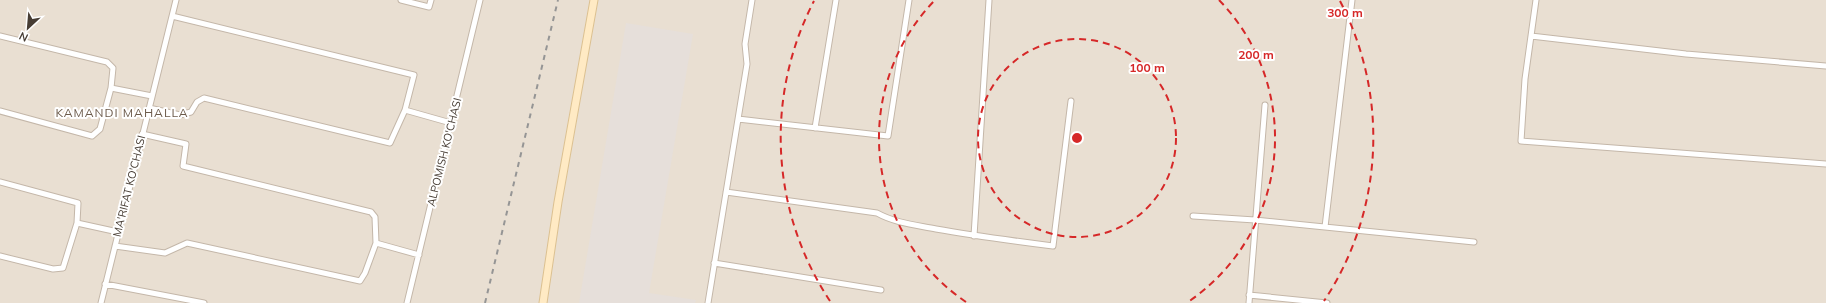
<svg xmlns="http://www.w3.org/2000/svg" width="1826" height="303" font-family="Mulish,sans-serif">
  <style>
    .residential { fill: #e9dfd2 }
    .industrial { fill: #e6dfda }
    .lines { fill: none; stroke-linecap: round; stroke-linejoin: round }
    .minor-casing { stroke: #c4b7a9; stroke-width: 7 }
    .secondary-casing { stroke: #dcc191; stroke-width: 9 }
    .minor { stroke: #fff; stroke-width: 5 }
    .secondary { stroke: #ffeac4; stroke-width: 7 }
    .rail { stroke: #959595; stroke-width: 2; stroke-dasharray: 5 5; stroke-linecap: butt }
    .ring { fill: none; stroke: #d62828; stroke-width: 2; stroke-dasharray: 7 5 }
    .labels { text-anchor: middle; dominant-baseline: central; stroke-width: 4; stroke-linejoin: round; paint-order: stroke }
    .street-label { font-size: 11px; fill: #473d34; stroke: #fff }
    .neighbourhood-label { font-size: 12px; letter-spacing: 1px; fill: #6b5a4a; stroke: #fff }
    .centre { fill: #d62828; stroke: #fff; stroke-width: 2 }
    .ring-label { font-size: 12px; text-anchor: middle; font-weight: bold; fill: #d62828; stroke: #fff; stroke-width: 4; stroke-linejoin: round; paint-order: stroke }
  </style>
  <rect width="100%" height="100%" fill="#f4eee5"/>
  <!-- residential -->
  <path class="residential" d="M 0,0 L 1826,0 L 1826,303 L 0,303 Z"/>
  <!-- industrial -->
  <path class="industrial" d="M 626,23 L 693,34 L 649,293 L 696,300 L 695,303 L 579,303 Z"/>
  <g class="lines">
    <defs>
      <path id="minor" d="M 401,0 L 429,7 L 431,0
        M 1536,0 L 1525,79 L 1521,141 L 1826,164
        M 172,16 L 414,75 L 405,110
        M 0,36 L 107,62 L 113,68 L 111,88 L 100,129 L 92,136 L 0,111
        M 1531,36 L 1686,54 L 1826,66
        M 111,88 L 152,96
        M 149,108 L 180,115 L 191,112 L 197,102 L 204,98 L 390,143 L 405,110 L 451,123
        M 738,119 L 888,136 L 909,0
        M 815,128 L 836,0
        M 0,182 L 78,203 L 77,223 L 63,268 L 53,269 L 0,256
        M 726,192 L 877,213 C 895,223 916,225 936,229 C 975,236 1014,241 1053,246 L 1071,101
        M 1193,216 L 1255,220 L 1474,242
        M 77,223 L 118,232
        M 1325,227 L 1352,0
        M 974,236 L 989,0
        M 376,243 L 419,255
        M 115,246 L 165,253 L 187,243 L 360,281 L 365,273 L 376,243 L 375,217 L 371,212 L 183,166 L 186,144 L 142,134
        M 714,263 L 881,290
        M 105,284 L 204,303
        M 1249,295 L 1327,303
        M 101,303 L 176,0
        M 407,303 L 480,0
        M 708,303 L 747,64 L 745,44 L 752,0
        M 1249,303 L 1265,105"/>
      <path id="secondary" d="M 543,303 L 558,202 L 594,0"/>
    </defs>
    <!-- minor casing -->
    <use href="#minor" class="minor-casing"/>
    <!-- secondary casing -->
    <use href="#secondary" class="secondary-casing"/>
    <!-- minor -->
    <use href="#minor" class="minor"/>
    <!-- secondary -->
    <use href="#secondary" class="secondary"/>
    <!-- rail -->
    <path class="rail" d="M 485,303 L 558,0"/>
  </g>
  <!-- distance rings -->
  <g class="ring">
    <circle cx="1077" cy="138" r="99"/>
    <path d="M966 302A198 198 0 0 1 935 0M1219 0A198 198 0 0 1 1188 302"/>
    <path d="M830 301A296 296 0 0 1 814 1M1340 1A296 296 0 0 1 1324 301"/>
  </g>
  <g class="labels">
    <!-- street labels -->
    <g class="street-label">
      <text transform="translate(444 152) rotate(-76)">ALPOMISH KO'CHASI</text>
      <text transform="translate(129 186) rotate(-76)">MA'RIFAT KO'CHASI</text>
    </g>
    <!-- neighbourhood labels -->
    <g class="neighbourhood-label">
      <text x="122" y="112">KAMANDI MAHALLA</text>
    </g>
  </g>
  <circle cx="1077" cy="138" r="6" class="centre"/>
  <g class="ring-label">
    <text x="1345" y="17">300 m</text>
    <text x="1256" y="59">200 m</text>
    <text x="1147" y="72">100 m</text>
  </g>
  <!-- north arrow -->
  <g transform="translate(28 28) rotate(206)" stroke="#ffffff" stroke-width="3" paint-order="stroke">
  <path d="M0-3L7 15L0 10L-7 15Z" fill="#473d34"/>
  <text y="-6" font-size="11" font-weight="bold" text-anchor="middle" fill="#473d34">N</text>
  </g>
</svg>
